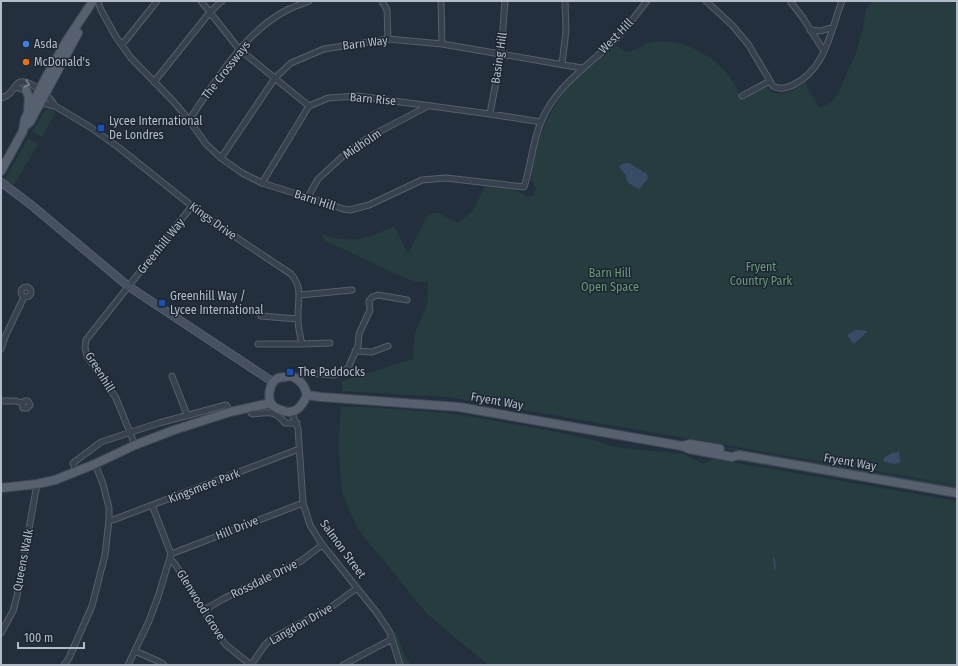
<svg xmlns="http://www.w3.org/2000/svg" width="958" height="666" font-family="'Fira Sans Condensed',sans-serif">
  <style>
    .green { fill: #263c3f }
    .water { fill: #394c67 }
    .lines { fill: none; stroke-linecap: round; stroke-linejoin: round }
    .stream { stroke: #394c67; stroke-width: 1.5 }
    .street-casing { stroke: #565f6c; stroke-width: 7 }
    .secondary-casing { stroke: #565f6c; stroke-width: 9 }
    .primary-casing { stroke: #414a57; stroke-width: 10 }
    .street { stroke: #38414e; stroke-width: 5 }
    .secondary { stroke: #465061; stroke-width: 7 }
    .primary { stroke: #56606e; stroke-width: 8 }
    .oneway { stroke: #7c8592 }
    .shop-dot { fill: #3f7fe0; stroke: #1d2633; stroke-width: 1.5 }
    .food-dot { fill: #e8710a; stroke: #1d2633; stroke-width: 1.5 }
    .transit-dot { fill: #1a4fb4; stroke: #1d2633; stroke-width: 1.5 }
    .labels { text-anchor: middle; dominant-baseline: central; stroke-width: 3; stroke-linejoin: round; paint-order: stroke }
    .street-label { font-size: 12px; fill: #b4bcc9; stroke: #1d2633 }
    .poi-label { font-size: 12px; fill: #b4bcc9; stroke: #1d2633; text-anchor: start }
    .park-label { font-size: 12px; fill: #6b9a76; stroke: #1d2633 }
  </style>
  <rect width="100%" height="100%" fill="#242f3e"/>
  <!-- green -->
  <path class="green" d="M 873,1 L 957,1 L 957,485 L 448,397 L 342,391 L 342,381 L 413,359 L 414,335 L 427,305 L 428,282 L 416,282 L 398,275 L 324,240 L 322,237 L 322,234 C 351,245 368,238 394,226 L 408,254 L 427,217 L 433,213 L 438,213 L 458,223 L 473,211 L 485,186 L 519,191 C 523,196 527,198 533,195 C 538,189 535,185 531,180 C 535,140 551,102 581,74 C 592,64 605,55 616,45 L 625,52 C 630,51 636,50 640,47 C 643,46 644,43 648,43 C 676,37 705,50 724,70 C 732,78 737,89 742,99 L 767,87 C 769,88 771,91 774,93 C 784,96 797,87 805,83 L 819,108 L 832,102 L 839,91 L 856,53 L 863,29 L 866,10 Z
    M 50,109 L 56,112 L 42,137 L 32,132 L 45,110 Z
    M 28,138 L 38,144 L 14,185 L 7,181 L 6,178 Z
    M 341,407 L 366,407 L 449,413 L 547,430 L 597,441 L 612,446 L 623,448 L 684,454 L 703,464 L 714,459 L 957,501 L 957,665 L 488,665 L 427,614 L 357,528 L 342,492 L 338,441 Z
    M 726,447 L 957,486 L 957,490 L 756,455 L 726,449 Z
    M 726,456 L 957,496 L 957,498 L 726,459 Z
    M 394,631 L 396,632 L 405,656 L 411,665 L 402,665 L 398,655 L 393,633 Z"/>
  <!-- water -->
  <path class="water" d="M 629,163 L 647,174 L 648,179 L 639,189 L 628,183 L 625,174 L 619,167 L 622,164 Z
    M 856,330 L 868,331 L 854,344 L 847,335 Z
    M 899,452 L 900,462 L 895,464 L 885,462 L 883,460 L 885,457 L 892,453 Z"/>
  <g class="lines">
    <!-- stream -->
    <path class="stream" d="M 774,558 L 775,569"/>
    <defs>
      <path id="street" d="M 98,1 L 101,10 L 116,37 L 131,58 L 174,102 L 189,120 L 206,144 L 221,158 L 242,173 L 262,183 L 326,203 L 343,209 L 350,210 L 369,205 L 422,180 L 446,178 L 524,187 C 531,166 532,143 541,122 C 556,85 591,64 618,37 C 629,26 637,13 647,1
        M 201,1 L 239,49 L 309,106
        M 382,1 L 387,10 L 388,39
        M 441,1 L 442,44
        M 706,1 L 732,25 L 748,44 L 773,86 C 780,90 786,88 793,85 C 826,69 830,32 842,1
        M 790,1 L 803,18 L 822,48 L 825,49
        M 810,30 L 821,31 L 833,27
        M 121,44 L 126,40 L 157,1
        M 562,64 L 566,31 L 565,1
        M 154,82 L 210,12 L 222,1
        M 15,87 L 27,91
        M 742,96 L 770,81
        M 1,98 C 4,97 7,96 9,94 C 13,91 16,83 20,82 C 30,79 51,98 55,106 L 46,104 L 40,100
        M 55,106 L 90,127 L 118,147 L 207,218 L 291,274 C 304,289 297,301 298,319 C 298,327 300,336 302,344 L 330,343
        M 309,106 L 328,98 L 357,96 L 490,114 L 541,122
        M 490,114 L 501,54 L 505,1
        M 189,120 C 216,81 244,31 289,9 C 295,6 302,4 309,1
        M 221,158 L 275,78 L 291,63 L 324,49 L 388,39 L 442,44 L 582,68
        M 262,183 L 309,106
        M 308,197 L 318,179 L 342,157 L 369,137 L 428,106
        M21 292a5 5 0 1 1 10 0a5 5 0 1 1-10 0Z
        M 300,295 L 352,290
        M 261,316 L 298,319
        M 258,344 L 302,344
        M 1,349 L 5,337 L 24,297
        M 355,351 L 372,352 L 388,346
        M 172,376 L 187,415
        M 297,378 L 306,373 L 335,375 L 348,368 L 358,346 L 359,334 L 370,310 L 369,301 L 372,297 L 378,295 L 407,300
        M 1,401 L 16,401 L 22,403 L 25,401 L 28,401 L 30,405 L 27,408 L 23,408 L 22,403
        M 250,408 L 251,413 L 253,414 C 268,412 275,410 285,423 L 297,423
        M 292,413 L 298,429 L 303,503 L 310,525 L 321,543 L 377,613 L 389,631 L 392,639 L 400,665
        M 135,445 L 116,398 L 87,356 L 85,347 L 86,340 L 192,206
        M 76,472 L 73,463 L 101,442 L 159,423 L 226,405 L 227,406 L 230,412
        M 109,520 L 113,520 L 299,449
        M 171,554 L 303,503
        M 170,559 L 175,564 L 220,637 L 226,645 L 251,665
        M 204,610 L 223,599 L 301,561 L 322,545
        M 1,633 L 13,611 L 17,596 L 37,484
        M 135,651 L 160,662 L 164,665
        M 64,665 L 69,658 L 92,606 L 105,555 L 109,520 L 109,508 L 103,484 L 95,464
        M 128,665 L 149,621 L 158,597 L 171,554 L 152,505
        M 251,665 L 265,645 L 271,639 L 331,607 L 357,588
        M 343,665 L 392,639"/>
      <path id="secondary" d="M 1,182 L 30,204 L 128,286 L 273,382"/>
      <path id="primary" d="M 26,90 L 29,97 L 28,110
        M 25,126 L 30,122 L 78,33
        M 1,171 L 23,131 L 25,119 L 44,81 L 67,40 L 93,1
        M 291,376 C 299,379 305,386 307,395 C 302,407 294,416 281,410 C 277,409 273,407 271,403 C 267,396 270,382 278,378 C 282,377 287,377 291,376 Z
        M 307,395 L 321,397 L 459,407 L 682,446 L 689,449 L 732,457 L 739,455 L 957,493
        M 682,446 L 690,444 L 720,449
        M 1,488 L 37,484 L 55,480 L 95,464 L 135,445 L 174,430 L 230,412 L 270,403"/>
    </defs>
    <!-- street casing -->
    <use href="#street" class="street-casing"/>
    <!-- secondary casing -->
    <use href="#secondary" class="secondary-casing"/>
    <!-- primary casing -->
    <use href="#primary" class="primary-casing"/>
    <!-- street -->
    <use href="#street" class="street"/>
    <!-- secondary -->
    <use href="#secondary" class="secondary"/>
    <!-- primary -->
    <use href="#primary" class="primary"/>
  </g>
  <!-- one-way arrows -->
  <defs><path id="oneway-chevron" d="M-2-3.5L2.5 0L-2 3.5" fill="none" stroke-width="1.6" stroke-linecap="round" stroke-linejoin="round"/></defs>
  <use class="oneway" href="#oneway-chevron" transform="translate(27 84) rotate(16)"/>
  <!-- markers -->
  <circle class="shop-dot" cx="26" cy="44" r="4"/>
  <circle class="food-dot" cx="26" cy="62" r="4"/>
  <g class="transit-dot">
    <rect x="97" y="124" width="8" height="8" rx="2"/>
    <rect x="158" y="299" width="8" height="8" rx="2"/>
    <rect x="286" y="368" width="8" height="8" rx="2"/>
  </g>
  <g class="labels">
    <!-- street labels -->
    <g class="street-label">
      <text transform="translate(616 36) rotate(-46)">West Hill</text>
      <text transform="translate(365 43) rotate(-7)">Barn Way</text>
      <text transform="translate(499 58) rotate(-82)">Basing Hill</text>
      <text transform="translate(226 70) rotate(-52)">The Crossways</text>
      <text transform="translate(373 99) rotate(5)">Barn Rise</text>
      <text transform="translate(362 144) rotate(-34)">Midholm</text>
      <text transform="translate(315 200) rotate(18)">Barn Hill</text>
      <text transform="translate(213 221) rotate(36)">Kings Drive</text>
      <text transform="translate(161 246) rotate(-51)">Greenhill Way</text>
      <text transform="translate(100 372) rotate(58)">Greenhill</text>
      <text transform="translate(497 401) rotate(10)">Fryent Way</text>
      <text transform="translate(850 462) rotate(10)">Fryent Way</text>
      <text transform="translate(204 486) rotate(-21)">Kingsmere Park</text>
      <text transform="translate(237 528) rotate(-22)">Hill Drive</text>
      <text transform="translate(343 549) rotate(54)">Salmon Street</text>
      <text transform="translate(23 560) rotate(-79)">Queens Walk</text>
      <text transform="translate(264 579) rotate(-26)">Rossdale Drive</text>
      <text transform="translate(201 605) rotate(58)">Glenwood Grove</text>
      <text transform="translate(301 624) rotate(-30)">Langdon Drive</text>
    </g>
    <!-- poi labels -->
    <g class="poi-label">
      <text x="34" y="44">Asda</text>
      <text x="34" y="62">McDonald's</text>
      <text x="109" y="121">Lycee International<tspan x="109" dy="14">De Londres</tspan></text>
      <text x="170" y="296">Greenhill Way /<tspan x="170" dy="14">Lycee International</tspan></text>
      <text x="298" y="372">The Paddocks</text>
    </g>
    <!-- park labels -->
    <g class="park-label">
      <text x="761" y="267">Fryent<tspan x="761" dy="14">Country Park</tspan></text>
      <text x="610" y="273">Barn Hill<tspan x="610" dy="14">Open Space</tspan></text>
    </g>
  </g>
  <!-- border -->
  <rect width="958" height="666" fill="none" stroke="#b4bcc9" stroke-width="4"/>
  <!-- scale -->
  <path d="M18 642v6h66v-6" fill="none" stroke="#b4bcc9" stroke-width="2"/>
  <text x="24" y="642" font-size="12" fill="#b4bcc9" stroke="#1d2633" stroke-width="3" paint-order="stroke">100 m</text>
</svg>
